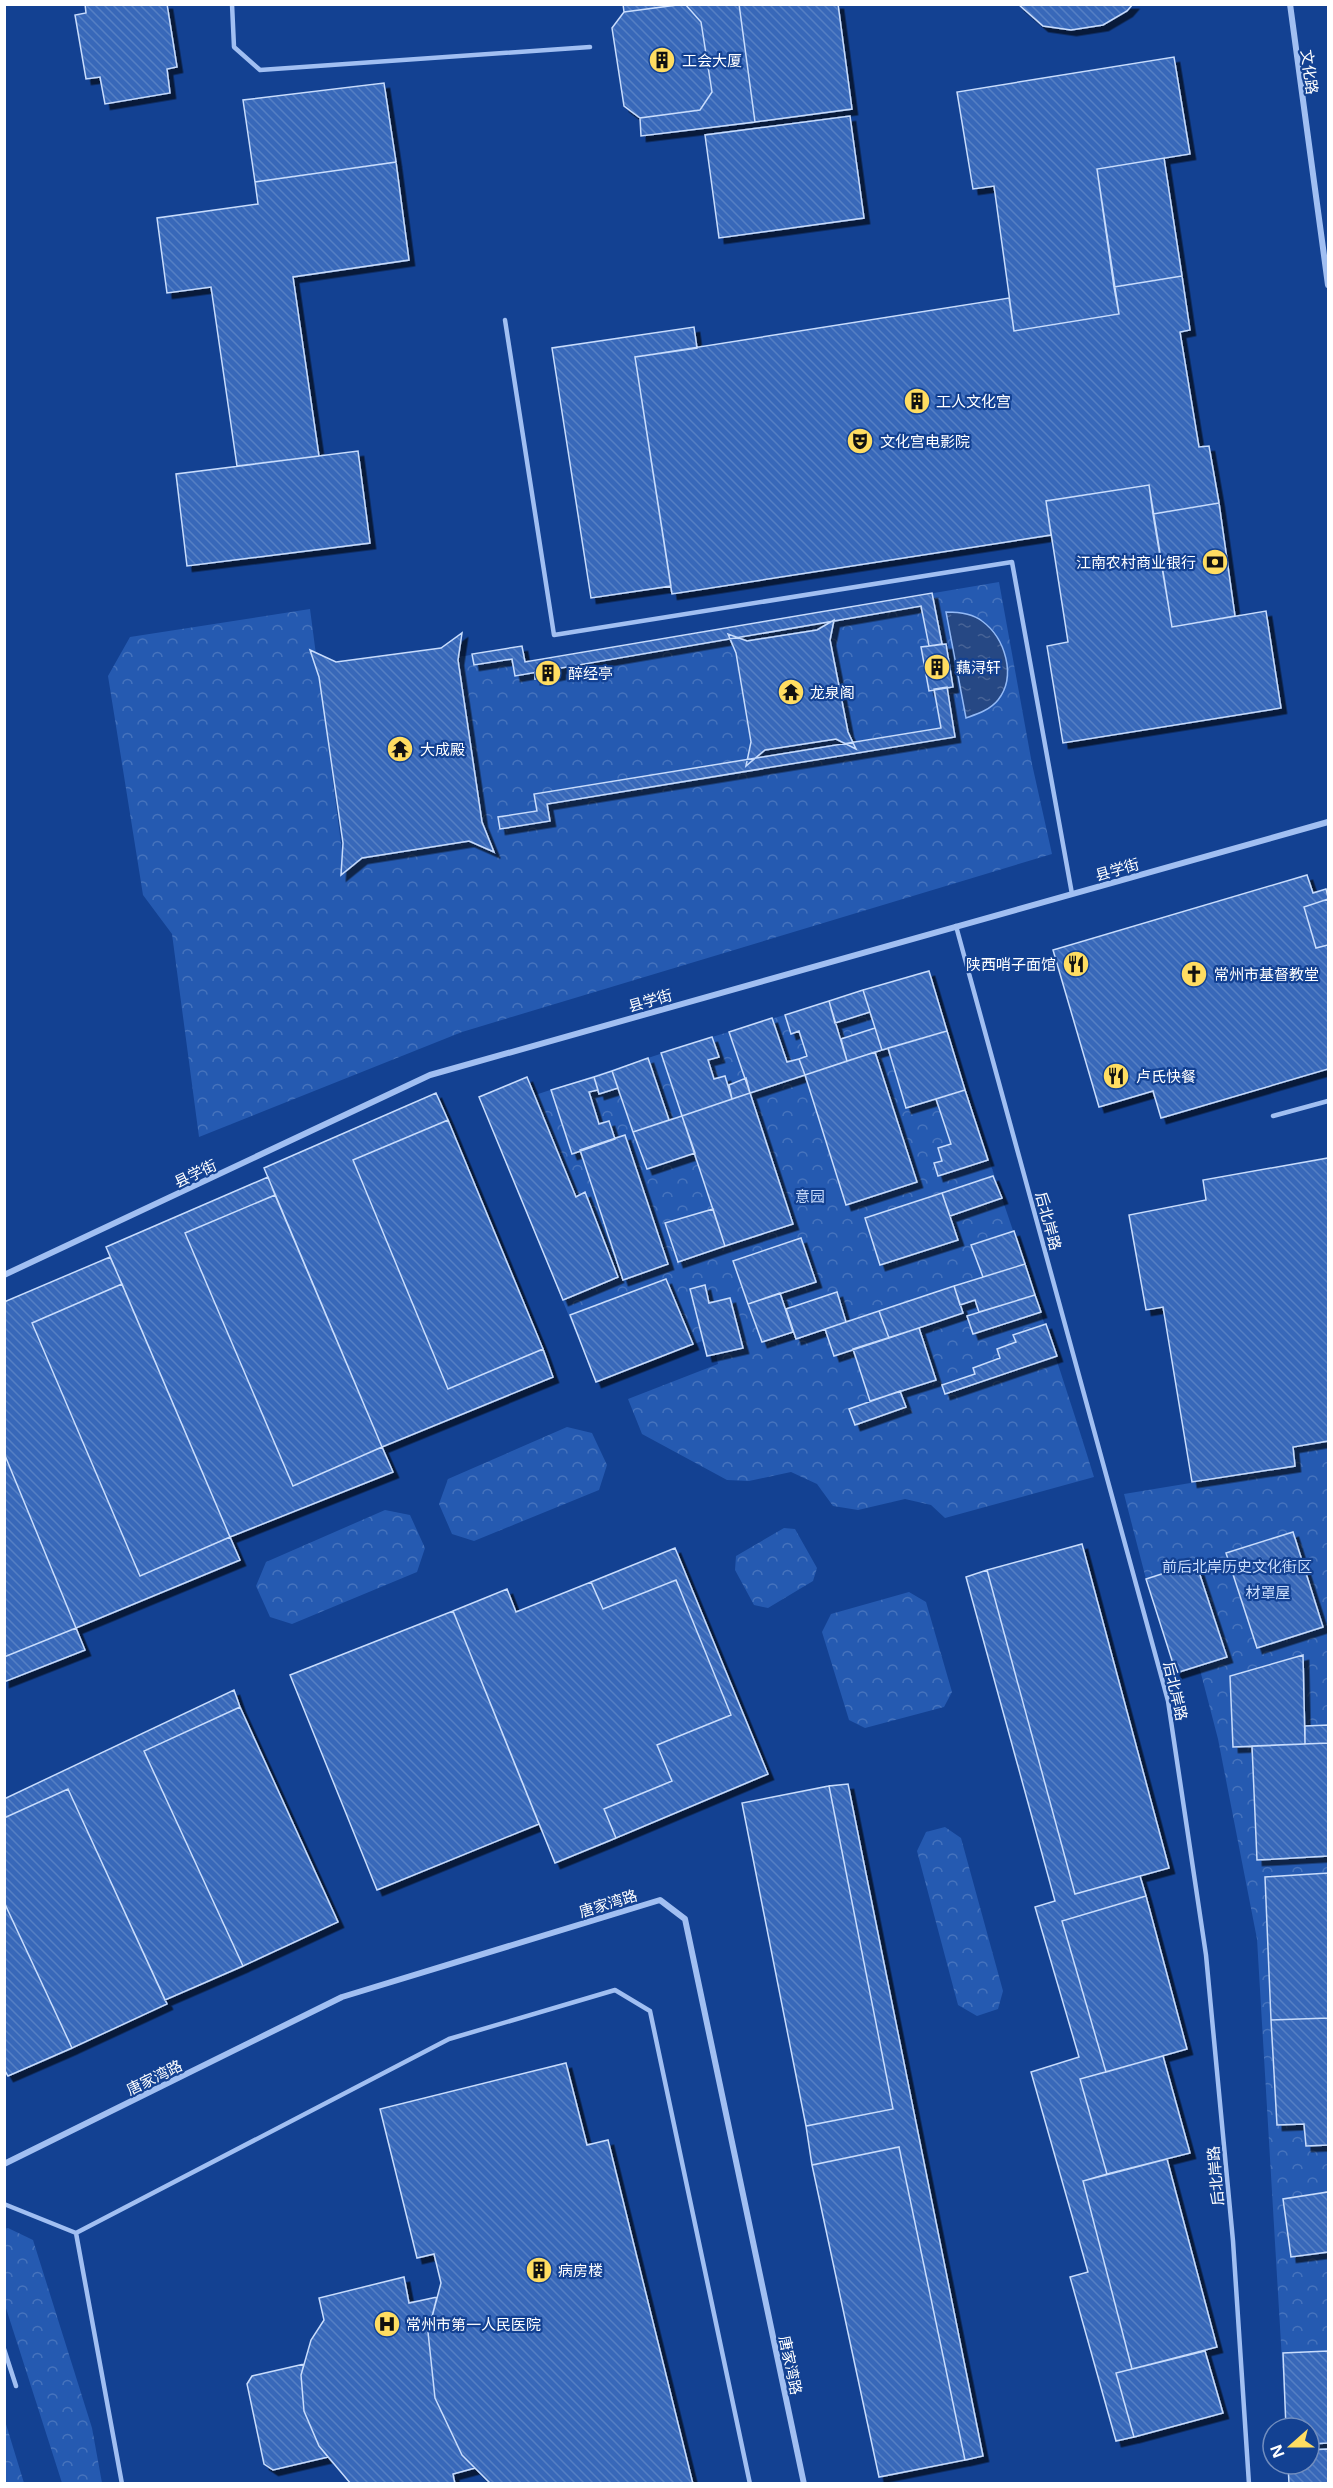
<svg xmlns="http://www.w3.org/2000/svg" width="1333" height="2488" font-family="'Noto Sans','Noto Sans SC',sans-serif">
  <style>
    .forest { fill: url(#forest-crowns); fill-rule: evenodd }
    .water { fill: url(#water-ripples); stroke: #93b9f5; stroke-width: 1.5 }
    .building { fill: url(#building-back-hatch); stroke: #c8dcfc; stroke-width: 1.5; filter: url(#shadow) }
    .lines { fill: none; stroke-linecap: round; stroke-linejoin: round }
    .service { stroke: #a1bff2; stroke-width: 4.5 }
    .minor { stroke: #a1bff2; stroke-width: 6 }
    .labels { text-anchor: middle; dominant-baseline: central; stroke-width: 4.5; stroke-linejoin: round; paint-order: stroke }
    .poi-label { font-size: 15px; fill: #fff; stroke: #134192; text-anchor: start }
    .street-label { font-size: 15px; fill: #fff; stroke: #134192 }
    .park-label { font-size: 15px; fill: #c8dcfc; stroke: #134192 }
  </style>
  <defs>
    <pattern id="forest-crowns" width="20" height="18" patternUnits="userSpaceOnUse" patternTransform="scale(1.5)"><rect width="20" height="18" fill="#255ab1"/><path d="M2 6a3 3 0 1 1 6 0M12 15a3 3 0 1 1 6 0" fill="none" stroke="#4673bd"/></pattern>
    <pattern id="water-ripples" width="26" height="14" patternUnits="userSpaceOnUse" patternTransform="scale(1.5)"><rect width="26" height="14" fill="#264884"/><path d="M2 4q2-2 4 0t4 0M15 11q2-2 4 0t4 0" fill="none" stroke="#476396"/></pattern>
    <pattern id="building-back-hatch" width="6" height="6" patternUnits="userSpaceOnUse" patternTransform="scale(1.5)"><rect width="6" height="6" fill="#3768b9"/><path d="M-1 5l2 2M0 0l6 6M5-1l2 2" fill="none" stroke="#557fc4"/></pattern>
    <filter id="shadow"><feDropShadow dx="5.5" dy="5.5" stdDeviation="0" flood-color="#0009"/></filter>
  </defs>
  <rect width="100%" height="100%" fill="#134192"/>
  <!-- forest -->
  <path class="forest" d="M 999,582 L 1032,764 L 1052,854 L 462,1032 L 199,1137 L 172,934 L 143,895 L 108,676 L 130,637 L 310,609 L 318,670 L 459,657 L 522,646 L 525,662 ZM 326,729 L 343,843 L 342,851 Z
    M 929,971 C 979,1141 1042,1307 1094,1477 L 945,1518 L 931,1505 L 905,1499 L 858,1510 L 833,1506 L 817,1484 L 791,1472 L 749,1481 L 727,1480 L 642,1434 L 628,1399 L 718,1364 L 716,1355 L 707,1356 L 702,1341 L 596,1382 L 479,1097 L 527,1077 L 535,1095 L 712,1037 Z
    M 567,1427 L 592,1433 L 607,1465 L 599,1490 L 474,1541 L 452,1534 L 439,1504 L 448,1479 Z
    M 1328,1441 L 1328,2483 L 1289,2483 L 1288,2464 L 1309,2464 L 1309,2428 L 1286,2428 L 1257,1939 L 1218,1739 L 1199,1666 L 1176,1673 L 1146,1579 L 1124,1494 L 1294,1466 L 1293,1447 Z
    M 385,1510 L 410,1515 L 425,1548 L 417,1572 L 292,1624 L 270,1617 L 256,1586 L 266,1562 Z
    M 784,1528 L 795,1529 L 817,1568 L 813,1581 L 768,1608 L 754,1605 L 735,1570 L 736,1556 Z
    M 909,1592 L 926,1602 L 952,1692 L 944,1707 L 865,1728 L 849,1720 L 822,1632 L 831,1614 Z
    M 945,1827 L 961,1838 L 1003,1991 L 998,2009 L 977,2016 L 958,2005 L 917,1851 L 926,1832 Z
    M 8,2228 L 33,2240 L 92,2428 L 102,2483 L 62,2483 L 5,2305 L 4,2229 Z
    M 5,2421 L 24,2483 L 5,2483 Z"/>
  <!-- water -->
  <path class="water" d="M 946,612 C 958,612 972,613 982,621 C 1005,638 1017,676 998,700 C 990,710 977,714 966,718 Z"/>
  <!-- building -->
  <path class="building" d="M 85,4 L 167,4 L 177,67 L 167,69 L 170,93 L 105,104 L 100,77 L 86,79 L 75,15 L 86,13 Z
    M 623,4 L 684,4 L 624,12 Z
    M 685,4 L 739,4 L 755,122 L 641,136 L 640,118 L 700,110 L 712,92 L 701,22 Z
    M 685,4 L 701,22 L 712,92 L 700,110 L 640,118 L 624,106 L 612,28 L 624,12 Z
    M 739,4 L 838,4 L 852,109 L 755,122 Z
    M 1018,4 L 1133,4 L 1127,11 L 1103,25 L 1071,30 L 1043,26 Z
    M 1174,57 L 1190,154 L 1097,169 L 1119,314 L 1014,331 L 994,186 L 973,189 L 957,92 Z
    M 384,83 L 396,162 L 255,182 L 243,100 Z
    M 850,116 L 864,218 L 719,238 L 705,135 Z
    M 1164,158 L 1182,276 L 1114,287 L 1097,169 Z
    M 396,162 L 409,260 L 293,277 L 319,456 L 237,466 L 211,287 L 167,293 L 157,218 L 258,204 L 255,182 Z
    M 1182,276 L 1190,330 L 1180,332 L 1199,447 L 1209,446 L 1219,503 L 1153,514 L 1149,485 L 1046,501 L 1051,535 L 672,594 L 635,357 L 1009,298 L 1014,331 L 1119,314 L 1114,287 Z
    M 694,327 L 697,348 L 635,357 L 671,586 L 591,598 L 552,348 Z
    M 358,451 L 370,543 L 187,566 L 176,474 Z
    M 1149,485 L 1172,627 L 1266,611 L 1281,708 L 1063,743 L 1047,646 L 1068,642 L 1046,501 Z
    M 1219,503 L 1235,616 L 1172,627 L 1153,514 Z
    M 932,593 L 942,644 L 929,646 L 921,606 L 515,676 L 512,659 L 474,665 L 472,654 L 522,646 L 525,662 Z
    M 834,620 L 830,640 L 848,732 L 856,749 L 836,739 L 765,750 L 746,766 L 751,742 L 736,653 L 728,634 L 747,641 L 817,630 Z
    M 462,633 L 458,660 L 482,822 L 494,852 L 469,841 L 362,858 L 341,875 L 343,843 L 319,677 L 310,650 L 336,662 L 441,648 Z
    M 946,644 L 953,687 L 929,691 L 921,647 Z
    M 560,668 L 560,674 L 535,679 L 535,672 Z
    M 947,687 L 955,737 L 547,804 L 550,821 L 500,829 L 498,817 L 537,811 L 534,794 L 941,728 L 934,689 Z
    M 1307,875 L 1313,893 L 1326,889 L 1328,897 L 1328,1069 L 1161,1118 L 1153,1091 L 1099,1107 L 1053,950 Z
    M 1328,899 L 1328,945 L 1316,948 L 1304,907 Z
    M 929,971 L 947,1031 L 882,1050 L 863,990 Z
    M 863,990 L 870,1012 L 835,1023 L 829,1001 Z
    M 829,1001 L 847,1061 L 805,1075 L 799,1059 L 807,1056 L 799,1031 L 791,1034 L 785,1015 Z
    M 772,1018 L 787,1062 L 799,1059 L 805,1075 L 750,1093 L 729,1032 Z
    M 875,1028 L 882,1050 L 847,1061 L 841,1039 Z
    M 947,1031 L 965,1090 L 906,1108 L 888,1048 Z
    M 712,1037 L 719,1057 L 708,1060 L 714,1079 L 725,1076 L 732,1099 L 682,1116 L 661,1053 Z
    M 875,1052 L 917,1182 L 846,1205 L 805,1075 Z
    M 648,1058 L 669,1120 L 633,1132 L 612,1071 Z
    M 612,1071 L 618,1088 L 599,1094 L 594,1077 Z
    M 527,1077 L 576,1197 L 585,1192 L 618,1277 L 563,1300 L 479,1097 Z
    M 594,1077 L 598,1090 L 589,1092 L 599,1124 L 609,1121 L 615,1139 L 572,1154 L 551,1090 Z
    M 746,1078 L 750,1093 L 732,1099 L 729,1085 Z
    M 965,1090 L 988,1160 L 938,1176 L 934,1163 L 942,1161 L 938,1148 L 951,1144 L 936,1099 Z
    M 436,1093 L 448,1120 L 353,1160 L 448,1389 L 543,1349 L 553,1377 L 382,1447 L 264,1168 Z
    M 750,1093 L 793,1224 L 725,1246 L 682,1116 Z
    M 682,1116 L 695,1153 L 647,1169 L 633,1132 Z
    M 448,1120 L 543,1349 L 448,1389 L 353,1160 Z
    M 625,1135 L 668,1264 L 623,1280 L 580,1150 Z
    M 1328,1158 L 1328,1441 L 1293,1447 L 1295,1466 L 1192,1482 L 1163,1307 L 1146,1310 L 1129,1215 L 1206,1200 L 1203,1180 Z
    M 993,1176 L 1002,1198 L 950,1216 L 942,1193 Z
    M 268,1177 L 275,1195 L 185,1233 L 293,1486 L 382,1447 L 393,1472 L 230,1537 L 106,1247 Z
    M 942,1193 L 958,1240 L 880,1265 L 865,1218 Z
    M 275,1195 L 382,1447 L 293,1486 L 185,1233 Z
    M 713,1209 L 725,1246 L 678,1262 L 665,1223 Z
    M 1014,1231 L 1025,1264 L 983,1277 L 971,1245 Z
    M 801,1238 L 816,1282 L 748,1304 L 733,1261 Z
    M 110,1257 L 122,1284 L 32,1323 L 140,1576 L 230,1537 L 240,1560 L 76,1628 L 4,1453 L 4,1302 Z
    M 1025,1264 L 1035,1295 L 979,1312 L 975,1300 L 960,1305 L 954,1286 Z
    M 666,1279 L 693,1344 L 596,1382 L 570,1315 Z
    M 122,1284 L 230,1537 L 140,1576 L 32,1323 Z
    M 705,1285 L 709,1303 L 730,1298 L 743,1348 L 707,1356 L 690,1289 Z
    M 954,1286 L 963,1313 L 889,1338 L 879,1311 Z
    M 837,1292 L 846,1322 L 796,1339 L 786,1309 Z
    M 780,1293 L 793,1332 L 762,1342 L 748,1304 Z
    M 1035,1295 L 1041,1312 L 973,1334 L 967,1316 Z
    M 879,1311 L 889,1338 L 834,1356 L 825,1329 Z
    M 1046,1324 L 1057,1356 L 945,1394 L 942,1385 L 975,1374 L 973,1368 L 1000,1358 L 997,1349 L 1016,1342 L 1013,1335 Z
    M 919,1328 L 936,1380 L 870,1401 L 853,1349 Z
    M 900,1391 L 906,1407 L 855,1425 L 849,1409 Z
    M 4,1453 L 76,1628 L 4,1657 Z
    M 1293,1532 L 1323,1627 L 1257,1648 L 1226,1553 Z
    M 1082,1544 L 1169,1868 L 1075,1894 L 987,1570 Z
    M 675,1548 L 768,1774 L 616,1838 L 604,1809 L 672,1781 L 657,1745 L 731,1715 L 676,1580 L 603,1609 L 591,1582 Z
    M 1196,1563 L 1227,1657 L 1176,1673 L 1146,1579 Z
    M 987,1570 L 1075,1894 L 1140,1876 L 1146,1896 L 1062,1921 L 1106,2072 L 1080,2079 L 1107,2174 L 1083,2181 L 1132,2369 L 1116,2373 L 1134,2437 L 1116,2441 L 1070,2277 L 1088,2272 L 1031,2072 L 1079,2057 L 1035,1907 L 1055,1901 L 966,1577 Z
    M 676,1580 L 731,1715 L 657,1745 L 672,1781 L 604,1809 L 616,1838 L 555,1863 L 453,1611 L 507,1589 L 516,1612 L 591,1582 L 603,1609 Z
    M 453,1611 L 539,1824 L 377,1890 L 290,1675 Z
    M 76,1628 L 85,1650 L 4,1682 L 4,1657 Z
    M 1303,1655 L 1305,1744 L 1233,1747 L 1230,1676 Z
    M 234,1690 L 240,1707 L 144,1751 L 243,1966 L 165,2000 L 68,1789 L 4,1818 L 4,1799 Z
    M 240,1707 L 338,1922 L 243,1966 L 144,1751 Z
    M 1328,1725 L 1328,1743 L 1305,1744 L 1305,1726 Z
    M 1328,1743 L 1328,1856 L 1257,1860 L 1252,1746 Z
    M 848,1784 L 983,2456 L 965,2460 L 899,2147 L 812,2165 L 806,2126 L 893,2109 L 829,1786 Z
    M 829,1786 L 893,2109 L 806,2126 L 742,1803 Z
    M 68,1789 L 167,2004 L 72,2048 L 4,1902 L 4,1818 Z
    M 1328,1873 L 1328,2018 L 1271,2020 L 1265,1877 Z
    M 1146,1896 L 1187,2049 L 1106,2072 L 1062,1921 Z
    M 4,1902 L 72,2048 L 8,2076 L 4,2069 Z
    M 1328,2018 L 1328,2145 L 1306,2146 L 1304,2124 L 1277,2125 L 1271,2020 Z
    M 1163,2056 L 1190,2153 L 1107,2174 L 1080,2079 Z
    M 566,2063 L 587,2145 L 608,2140 L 693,2484 L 491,2484 L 462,2455 L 435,2398 L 428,2332 L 441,2283 L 434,2254 L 417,2258 L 380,2109 Z
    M 899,2147 L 965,2460 L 879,2477 L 812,2165 Z
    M 1167,2159 L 1217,2347 L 1132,2369 L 1083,2181 Z
    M 1328,2192 L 1328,2252 L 1291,2257 L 1283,2199 Z
    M 404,2277 L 409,2303 L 437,2297 L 428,2332 L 435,2398 L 462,2455 L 475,2468 L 453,2474 L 455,2484 L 351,2484 L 319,2446 L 304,2411 L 301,2375 L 311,2340 L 324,2320 L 319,2298 Z
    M 1205,2351 L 1223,2413 L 1134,2437 L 1116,2373 Z
    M 1328,2351 L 1328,2443 L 1309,2444 L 1309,2428 L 1286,2428 L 1283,2353 Z
    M 304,2364 L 301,2375 L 304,2411 L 319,2446 L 328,2457 L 273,2470 L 264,2464 L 247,2384 L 252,2376 Z
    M 1328,2449 L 1328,2484 L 1289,2484 L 1288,2464 L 1309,2464 L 1309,2450 Z"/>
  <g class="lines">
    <!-- service -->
    <path class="service" d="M 232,4 L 234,47 L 260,70 L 590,47
      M 505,320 L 554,635 L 1012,562 L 1072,894
      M 956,926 L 1168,1701 L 1206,1955 L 1233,2241 L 1249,2484
      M 1273,1116 L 1328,1101
      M 4,2204 L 76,2233
      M 4,2349 L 16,2386
      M 122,2484 L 76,2233 L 449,2039 L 615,1990 L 650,2011 L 750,2484"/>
    <!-- minor -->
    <path class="minor" d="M 1290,4 L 1328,285
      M 4,1275 L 430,1075 L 1328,822
      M 4,2164 L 342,1997 L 660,1900 L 685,1919 L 804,2484"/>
  </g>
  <!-- icons -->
  <defs>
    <symbol id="building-disc" viewBox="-11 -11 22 22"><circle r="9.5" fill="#ffdd61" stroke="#134192"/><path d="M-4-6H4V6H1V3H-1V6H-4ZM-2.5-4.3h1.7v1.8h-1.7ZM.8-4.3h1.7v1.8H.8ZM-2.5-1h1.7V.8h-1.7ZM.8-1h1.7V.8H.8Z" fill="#111"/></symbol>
    <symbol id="theatre-disc" viewBox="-11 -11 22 22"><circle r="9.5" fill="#ffdd61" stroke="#134192"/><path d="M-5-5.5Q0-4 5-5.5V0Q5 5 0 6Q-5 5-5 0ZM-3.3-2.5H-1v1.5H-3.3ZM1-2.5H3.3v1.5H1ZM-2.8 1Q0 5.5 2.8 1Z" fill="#111"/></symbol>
    <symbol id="bank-disc" viewBox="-11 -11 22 22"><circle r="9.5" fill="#ffdd61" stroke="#134192"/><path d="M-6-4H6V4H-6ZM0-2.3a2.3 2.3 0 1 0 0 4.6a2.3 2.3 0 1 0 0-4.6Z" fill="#111"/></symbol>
    <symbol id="temple-disc" viewBox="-11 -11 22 22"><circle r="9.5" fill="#ffdd61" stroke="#134192"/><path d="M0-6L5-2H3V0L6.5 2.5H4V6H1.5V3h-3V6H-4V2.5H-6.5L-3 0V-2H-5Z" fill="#111"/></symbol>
    <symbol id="restaurant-disc" viewBox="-11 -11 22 22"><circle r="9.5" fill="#ffdd61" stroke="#134192"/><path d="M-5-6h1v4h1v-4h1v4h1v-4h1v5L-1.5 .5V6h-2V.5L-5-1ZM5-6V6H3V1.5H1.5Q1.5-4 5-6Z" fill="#111"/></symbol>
    <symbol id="church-disc" viewBox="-11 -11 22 22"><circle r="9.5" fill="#ffdd61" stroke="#134192"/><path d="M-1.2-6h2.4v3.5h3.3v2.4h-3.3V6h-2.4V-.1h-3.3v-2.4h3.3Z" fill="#111"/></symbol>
    <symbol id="hospital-disc" viewBox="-11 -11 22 22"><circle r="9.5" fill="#ffdd61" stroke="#134192"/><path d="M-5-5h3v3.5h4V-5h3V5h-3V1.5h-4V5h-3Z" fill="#111"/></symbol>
  </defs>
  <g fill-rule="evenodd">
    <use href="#building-disc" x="647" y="45" width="30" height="30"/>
    <use href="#building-disc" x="902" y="386" width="30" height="30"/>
    <use href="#theatre-disc" x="845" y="426" width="30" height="30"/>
    <use href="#bank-disc" x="1200" y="547" width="30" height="30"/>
    <use href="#building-disc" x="922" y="652" width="30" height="30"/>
    <use href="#building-disc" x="533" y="658" width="30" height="30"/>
    <use href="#temple-disc" x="776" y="677" width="30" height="30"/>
    <use href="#temple-disc" x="385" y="734" width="30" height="30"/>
    <use href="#restaurant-disc" x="1061" y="949" width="30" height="30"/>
    <use href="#church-disc" x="1179" y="959" width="30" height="30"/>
    <use href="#restaurant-disc" x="1101" y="1061" width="30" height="30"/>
    <use href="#building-disc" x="524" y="2255" width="30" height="30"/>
    <use href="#hospital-disc" x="372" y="2309" width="30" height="30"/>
  </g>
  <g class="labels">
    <!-- poi labels -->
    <g class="poi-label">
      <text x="682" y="60">工会大厦</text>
      <text x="936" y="401">工人文化宫</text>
      <text x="880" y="441">文化宫电影院</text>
      <text x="1196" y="562" text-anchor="end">江南农村商业银行</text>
      <text x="956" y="667">藕浔轩</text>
      <text x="568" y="673">醉经亭</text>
      <text x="810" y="692">龙泉阁</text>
      <text x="420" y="749">大成殿</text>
      <text x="1056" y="964" text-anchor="end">陕西哨子面馆</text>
      <text x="1214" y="974">常州市基督教堂</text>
      <text x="1136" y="1076">卢氏快餐</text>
      <text x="558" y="2270">病房楼</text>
      <text x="406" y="2324">常州市第一人民医院</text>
    </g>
    <!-- street labels -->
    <g class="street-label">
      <text transform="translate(1310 72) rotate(82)">文化路</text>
      <text transform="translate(1117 869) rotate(-16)">县学街</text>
      <text transform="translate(650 1000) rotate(-16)">县学街</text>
      <text transform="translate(195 1173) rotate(-25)">县学街</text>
      <text transform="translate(1049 1221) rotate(75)">后北岸路</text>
      <text transform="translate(1176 1691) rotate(77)">后北岸路</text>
      <text transform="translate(608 1903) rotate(-17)">唐家湾路</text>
      <text transform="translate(154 2077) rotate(-26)">唐家湾路</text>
      <text transform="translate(1215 2176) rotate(-95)">后北岸路</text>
      <text transform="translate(791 2365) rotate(78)">唐家湾路</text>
    </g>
    <!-- park labels -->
    <g class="park-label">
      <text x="810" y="1196">意园</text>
      <text x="1237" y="1566">前后北岸历史文化街区</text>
      <text x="1268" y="1592">材罩屋</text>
    </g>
  </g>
  <!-- border -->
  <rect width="1333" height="2488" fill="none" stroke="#ffffff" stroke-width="12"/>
  <!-- north arrow -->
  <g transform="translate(1291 2446) rotate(249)"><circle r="28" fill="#134192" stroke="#718dbe" stroke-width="1.5"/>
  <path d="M0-4.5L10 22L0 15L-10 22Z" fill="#ffdd61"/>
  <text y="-9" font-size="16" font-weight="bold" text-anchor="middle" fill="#ffffff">N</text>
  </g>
</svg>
